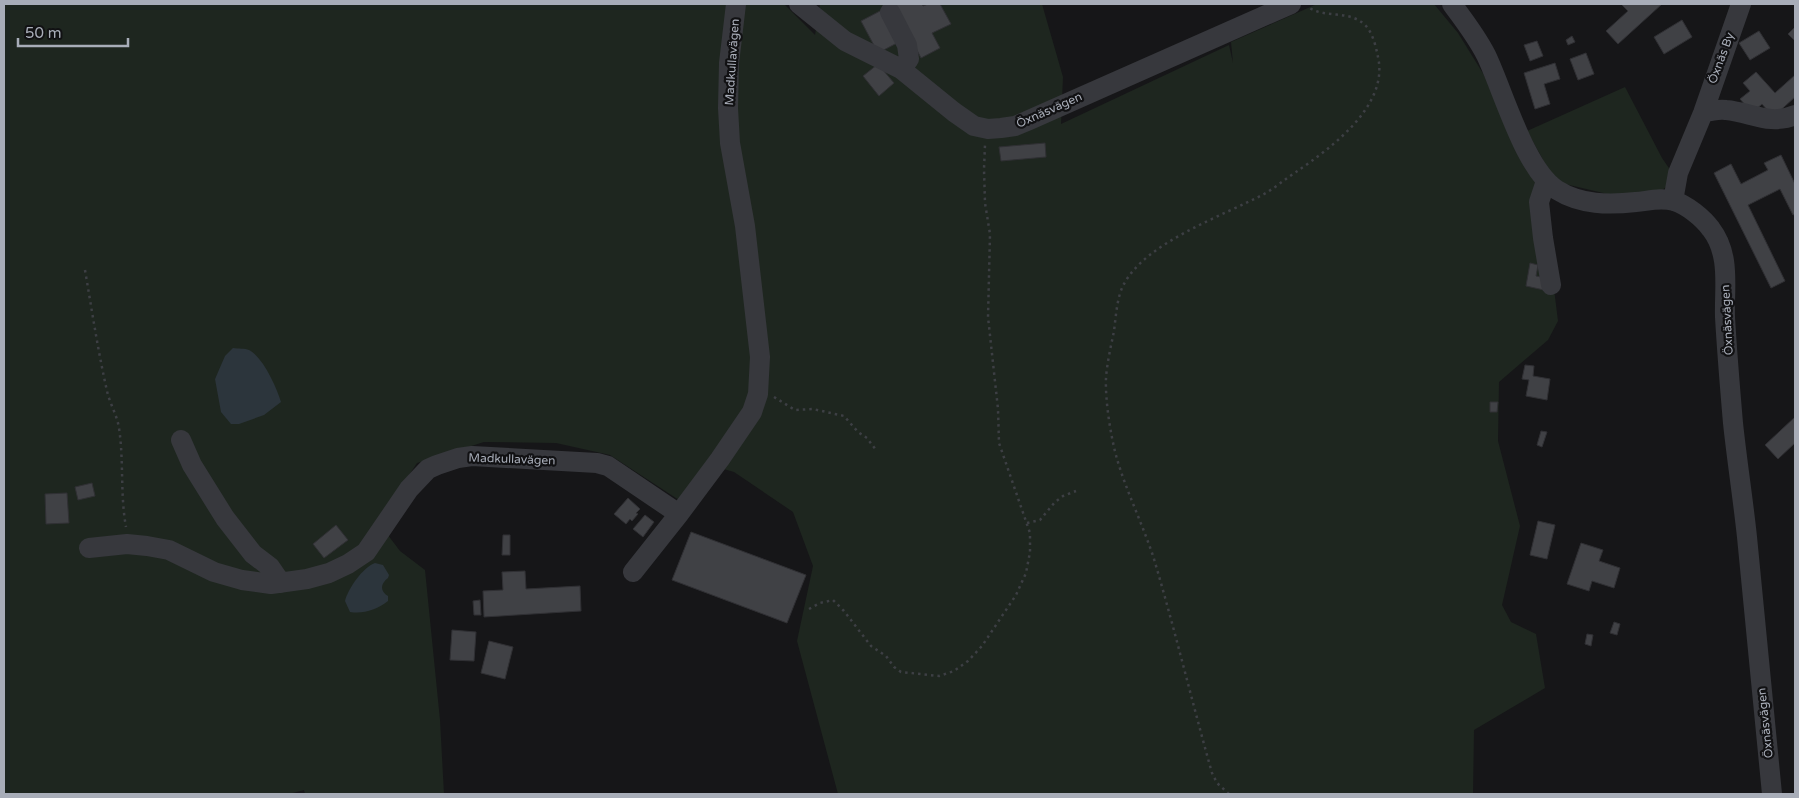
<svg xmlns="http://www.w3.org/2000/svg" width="1799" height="798" font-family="'Varela Round',sans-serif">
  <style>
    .green { fill: #1e261f; fill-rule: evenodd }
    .water { fill: #2c353c }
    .building { fill: #404145; stroke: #303034 }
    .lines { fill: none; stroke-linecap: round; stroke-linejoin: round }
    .path { stroke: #3d3f44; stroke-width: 2.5; stroke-dasharray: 2.5 4; stroke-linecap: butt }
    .minor { stroke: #37383d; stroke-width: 20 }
    .labels { text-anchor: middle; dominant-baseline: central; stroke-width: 4.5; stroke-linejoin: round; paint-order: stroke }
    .street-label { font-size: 12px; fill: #a8adb8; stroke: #111113 }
  </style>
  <rect width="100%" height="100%" fill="#161618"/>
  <!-- green -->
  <path class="green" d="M 4,4 L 784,4 L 815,35 L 820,4 L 1042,4 L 1063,77 L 1061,124 L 1229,45 L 1233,63 L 1231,42 L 1317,4 L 1434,4 L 1458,33 L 1484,75 L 1508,130 L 1542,193 L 1558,321 L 1548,340 L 1499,382 L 1498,441 L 1520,526 L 1502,605 L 1511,622 L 1536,634 L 1545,688 L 1474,730 L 1473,794 L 838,794 L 797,641 L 813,566 L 793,512 L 734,472 L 706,464 L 679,500 L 610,455 L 556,443 L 484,442 L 417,463 L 378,522 L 400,551 L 425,570 L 440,720 L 444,794 L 305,794 L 304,790 L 289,794 L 4,794 ZM 220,370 L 280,402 L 274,406 L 215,379 Z
    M 1625,87 L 1662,158 L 1673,174 L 1671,183 L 1661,191 L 1616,196 L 1565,184 L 1551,174 L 1527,131 Z"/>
  <!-- water -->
  <path class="water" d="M 233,348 C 238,349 245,348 249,350 C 263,357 277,388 281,402 L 264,415 L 239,424 L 231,424 L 221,412 L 215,379 L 225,356 Z
    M 375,563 L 383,565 L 389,575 L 388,578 C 380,584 380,591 388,596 L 388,601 C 376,610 364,614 350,612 L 345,601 C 348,589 363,567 375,563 Z"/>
  <!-- building -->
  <path class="building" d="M 893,4 L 922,4 L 923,6 L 928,4 L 940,4 L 951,24 L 932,33 L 940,48 L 921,58 Z
    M 1621,4 L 1662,4 L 1618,44 L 1606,31 L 1628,11 Z
    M 880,11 L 897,43 L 878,53 L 861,21 Z
    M 1682,20 L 1692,37 L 1664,54 L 1654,37 Z
    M 1795,27 L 1795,41 L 1788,34 Z
    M 1759,31 L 1770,48 L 1750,60 L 1739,43 Z
    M 1572,36 L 1575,42 L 1568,45 L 1566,40 Z
    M 1537,41 L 1543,56 L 1530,61 L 1524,45 Z
    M 1586,53 L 1594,74 L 1578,80 L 1570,59 Z
    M 1555,63 L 1560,79 L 1544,84 L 1550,104 L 1535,109 L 1524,73 Z
    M 878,64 L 894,83 L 879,96 L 863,76 Z
    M 1756,72 L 1775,93 L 1795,75 L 1795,97 L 1773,117 L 1762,104 L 1752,113 L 1740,99 L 1750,91 L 1743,83 Z
    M 1045,143 L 1046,157 L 1001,161 L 999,147 Z
    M 1781,155 L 1795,184 L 1795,214 L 1793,215 L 1780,189 L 1748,205 L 1785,281 L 1771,288 L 1714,173 L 1731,164 L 1741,184 L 1768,170 L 1764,163 Z
    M 1530,263 L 1538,265 L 1536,276 L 1546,278 L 1544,290 L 1526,286 Z
    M 1525,365 L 1534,366 L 1533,376 L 1550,379 L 1547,400 L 1526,396 L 1529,380 L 1522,379 Z
    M 1490,402 L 1498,402 L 1497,412 L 1490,412 Z
    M 1795,417 L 1795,443 L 1778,459 L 1765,445 Z
    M 1541,431 L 1547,432 L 1542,447 L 1537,445 Z
    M 92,483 L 95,496 L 78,500 L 75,487 Z
    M 67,493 L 69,523 L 46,524 L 45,494 Z
    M 628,498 L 640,509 L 636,513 L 638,514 L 632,521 L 630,519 L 626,524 L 614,514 Z
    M 645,515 L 654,522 L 643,537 L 633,529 Z
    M 1538,521 L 1555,525 L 1547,559 L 1530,555 Z
    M 336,525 L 348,540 L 324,558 L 313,544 Z
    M 691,532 L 806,575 L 787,623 L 672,580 Z
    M 503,535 L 510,535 L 510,555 L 502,555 Z
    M 1581,543 L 1603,550 L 1599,561 L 1620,568 L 1614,588 L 1592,581 L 1589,591 L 1567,584 Z
    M 525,571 L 526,589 L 580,586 L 581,611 L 484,617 L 483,591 L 503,590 L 502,572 Z
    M 480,600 L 481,615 L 474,615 L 473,601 Z
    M 1614,622 L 1620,624 L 1617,635 L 1610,633 Z
    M 452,630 L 476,632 L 474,661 L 450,660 Z
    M 1587,634 L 1593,635 L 1591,646 L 1585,644 Z
    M 489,641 L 513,647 L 505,679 L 481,673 Z"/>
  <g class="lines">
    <!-- path -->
    <path class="path" d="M 85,270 C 92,311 98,351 107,391 C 110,404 117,415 119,428 C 124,461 120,494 126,527
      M 774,397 L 795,410 L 813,409 L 844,416 L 858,432 L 867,438 L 876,450
      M 1027,523 L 1040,520 L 1055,502 L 1063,496 L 1076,491
      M 809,609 L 820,603 L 833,600 L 844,611 L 871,646 L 886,656 L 894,667 L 901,672 L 939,676 L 954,671 L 968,661 L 982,646 L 1016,595 L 1026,573 L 1030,552 L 1030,533 L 999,443 L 998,409 L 988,317 L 990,234 L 985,203 L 984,169 L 985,145
      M 1229,794 L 1217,783 L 1212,773 C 1192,702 1175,630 1154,559 C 1143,525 1127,493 1117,459 C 1111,438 1105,401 1106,378 C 1107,363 1111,346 1114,331 C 1116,316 1117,296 1124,284 C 1146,242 1223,216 1264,194 C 1275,188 1285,179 1296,172 C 1331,148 1389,106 1378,57 C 1376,47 1373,34 1366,26 C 1350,9 1325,19 1308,7"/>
    <!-- minor -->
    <path class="minor" d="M 799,4 L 845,41 L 901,69 L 954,112 L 974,126 L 988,129 L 1001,128 L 1015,126 L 1027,121 L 1291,4
      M 1452,4 C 1464,20 1477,37 1486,55 C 1503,90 1525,170 1557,190 C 1581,205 1609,205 1636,202 C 1648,201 1661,197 1674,201 C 1687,205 1703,218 1711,229 C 1731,255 1724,288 1725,317 C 1727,352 1730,388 1733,423 C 1737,461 1743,499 1747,537 C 1755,623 1764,708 1772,794
      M 890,12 L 907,45 L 909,59 L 901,69
      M 1703,113 C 1710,111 1718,109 1726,110 C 1751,112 1769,126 1795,115
      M 1546,181 L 1539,202 L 1543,238 L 1551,285
      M 1673,201 L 1678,173 L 1703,113 L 1741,4
      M 181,440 L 192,465 L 225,518 L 253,554 L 270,567 L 281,583
      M 89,548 L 127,544 L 147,546 L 169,550 L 214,572 L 242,580 L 271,584 L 307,579 L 329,573 L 348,564 L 366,552 L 409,489 L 428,469 L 437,465 L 458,458 L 472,456 L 597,463 L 608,466 L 679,514
      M 633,572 L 679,514 L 720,459 L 752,412 L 758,394 L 760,357 L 745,226 L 730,143 L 728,108 L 729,63 L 736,4"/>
  </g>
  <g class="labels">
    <!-- street labels -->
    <g class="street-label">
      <text transform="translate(1721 58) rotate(-70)">Öxnäs By</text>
      <text transform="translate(732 62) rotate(-86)">Madkullavägen</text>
      <text transform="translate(1049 110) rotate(-24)">Öxnäsvägen</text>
      <text transform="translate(1727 320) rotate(-93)">Öxnäsvägen</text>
      <text transform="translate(512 459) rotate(2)">Madkullavägen</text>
      <text transform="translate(1765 723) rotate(-96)">Öxnäsvägen</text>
    </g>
  </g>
  <!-- border -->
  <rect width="1799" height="798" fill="none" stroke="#a8adb8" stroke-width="10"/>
  <!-- scale -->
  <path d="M18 38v8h110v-8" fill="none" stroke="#a8adb8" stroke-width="2.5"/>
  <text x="25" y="38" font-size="15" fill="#a8adb8" stroke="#111113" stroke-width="4" paint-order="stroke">50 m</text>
</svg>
